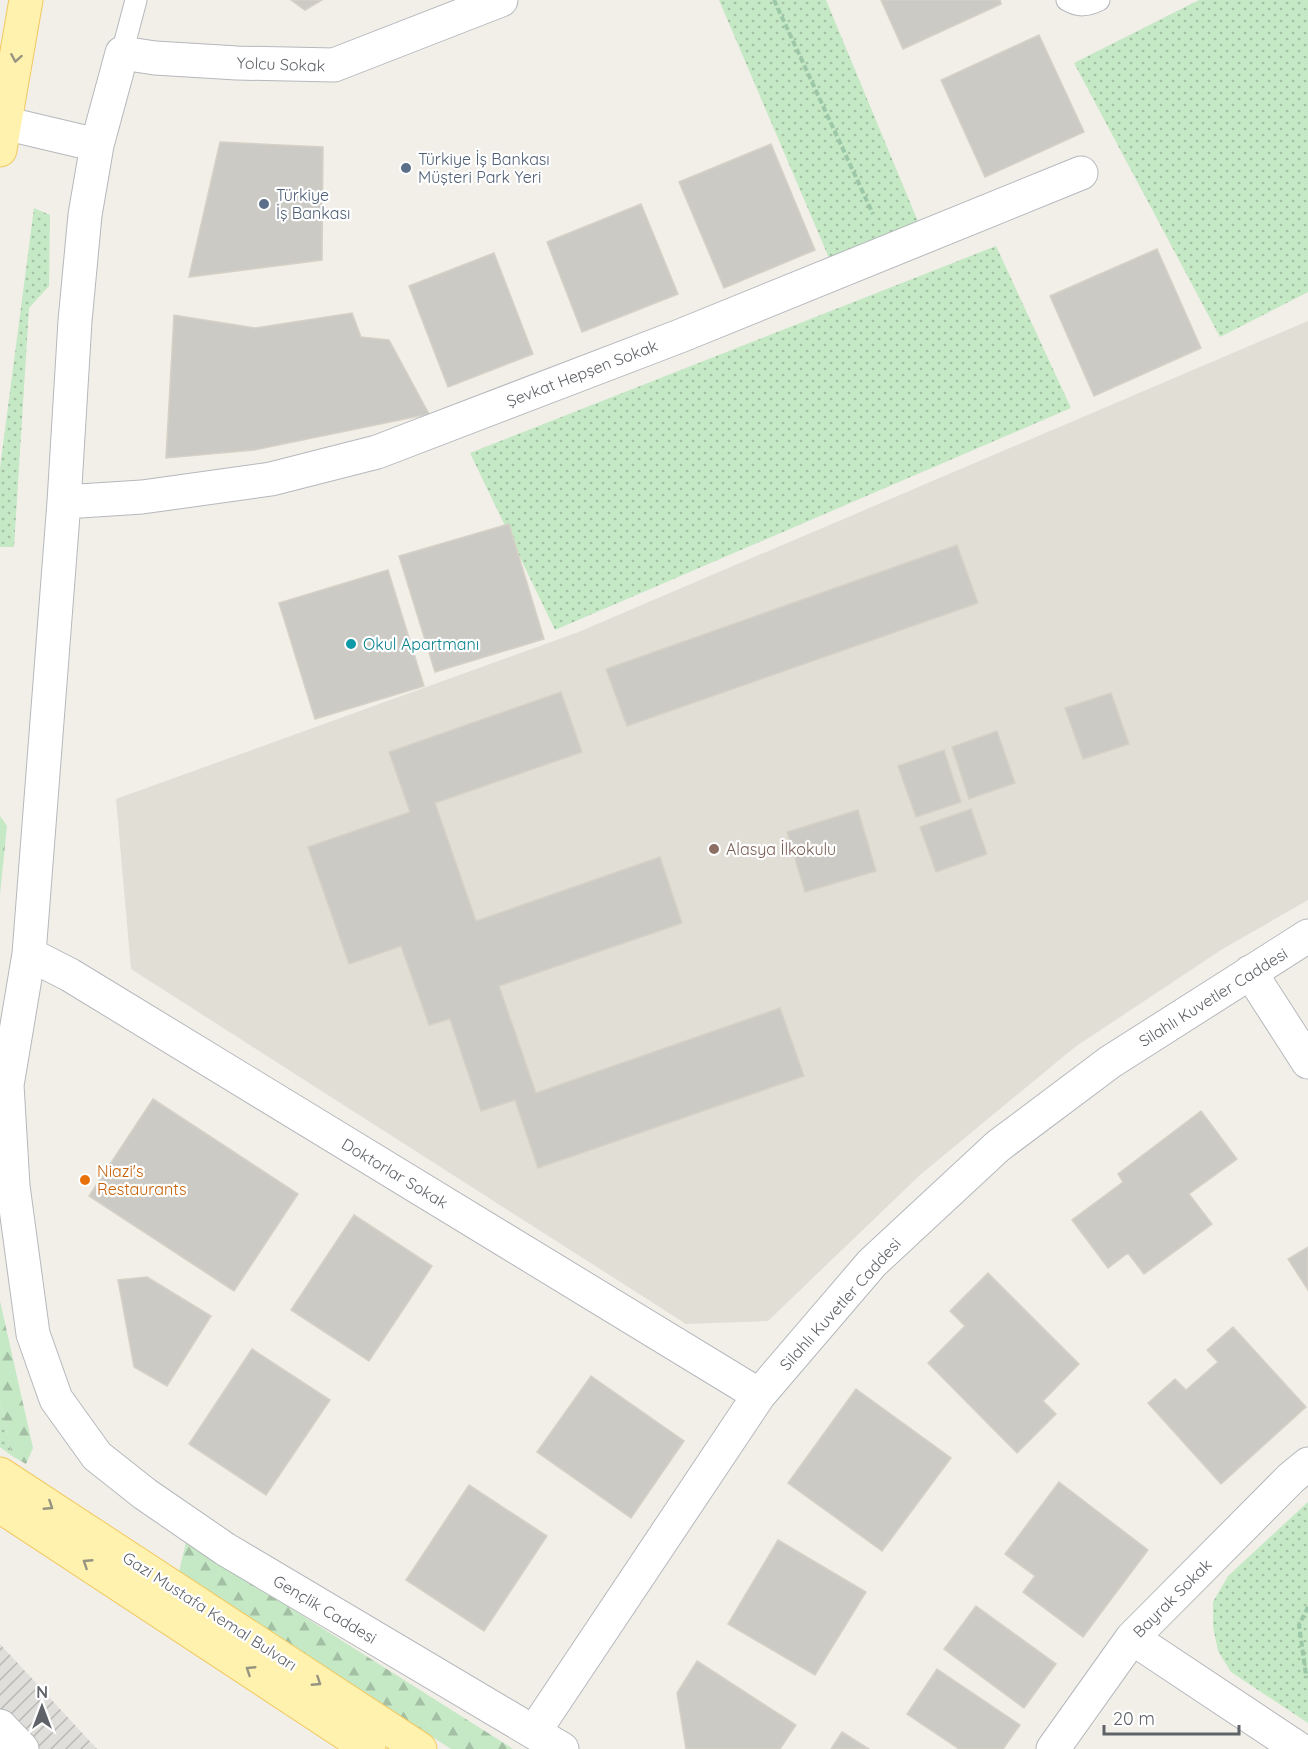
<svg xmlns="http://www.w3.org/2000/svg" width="1308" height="1749" font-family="Quicksand,sans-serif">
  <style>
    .industrial { fill: url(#industrial-furrows) }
    .education { fill: #e1ded6 }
    .grass { fill: url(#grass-dots) }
    .forest { fill: url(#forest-firs) }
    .building { fill: #cccac5; stroke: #d6d1c6; stroke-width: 1.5 }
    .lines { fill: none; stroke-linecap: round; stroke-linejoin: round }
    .service-casing { stroke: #b5b8bc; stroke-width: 23 }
    .minor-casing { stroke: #b5b8bc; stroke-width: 35 }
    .primary-casing { stroke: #f2c960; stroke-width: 35 }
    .path { stroke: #9cc7a9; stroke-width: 4; stroke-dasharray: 6 3; stroke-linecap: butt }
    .service { stroke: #fff; stroke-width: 21 }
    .minor { stroke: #fff; stroke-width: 33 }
    .primary { stroke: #fff2af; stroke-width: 33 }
    .oneway { stroke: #979581 }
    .service-dot { fill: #5c6f8a; stroke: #fff; stroke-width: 2 }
    .culture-dot { fill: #0f9aa8; stroke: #fff; stroke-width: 2 }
    .education-dot { fill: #8d6e63; stroke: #fff; stroke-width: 2 }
    .food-dot { fill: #e8710a; stroke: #fff; stroke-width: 2 }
    .labels { text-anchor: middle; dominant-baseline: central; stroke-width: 4.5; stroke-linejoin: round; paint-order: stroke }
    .street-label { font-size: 16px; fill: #5f6368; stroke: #fff }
    .service-label { font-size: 16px; fill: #4e5e75; stroke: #fff; text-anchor: start }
    .culture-label { font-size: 16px; fill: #0d838f; stroke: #fff; text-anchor: start }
    .education-label { font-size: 16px; fill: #785e54; stroke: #fff; text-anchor: start }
    .food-label { font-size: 16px; fill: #c56008; stroke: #fff; text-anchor: start }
  </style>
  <defs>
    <pattern id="industrial-furrows" width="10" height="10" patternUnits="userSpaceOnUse" patternTransform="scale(1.5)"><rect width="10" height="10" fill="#e0deda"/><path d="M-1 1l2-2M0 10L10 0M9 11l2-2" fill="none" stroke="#b9b8b5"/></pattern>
    <pattern id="grass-dots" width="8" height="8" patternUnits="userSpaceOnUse" patternTransform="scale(1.5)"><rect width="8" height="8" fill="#c5e8c5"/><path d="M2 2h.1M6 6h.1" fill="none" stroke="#a3c0a4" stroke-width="1.8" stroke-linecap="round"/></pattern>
    <pattern id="forest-firs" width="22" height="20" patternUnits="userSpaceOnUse" patternTransform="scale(1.5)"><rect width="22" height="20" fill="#c5e8c5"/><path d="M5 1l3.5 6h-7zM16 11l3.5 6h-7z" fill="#a3c0a4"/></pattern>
  </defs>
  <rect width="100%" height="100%" fill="#f1efe8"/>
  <!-- industrial -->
  <path class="industrial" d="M 0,1644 L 97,1749 L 0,1749 Z"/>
  <!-- education -->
  <path class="education" d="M 1308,321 L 1308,900 L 1221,950 L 1075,1047 L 920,1175 L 768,1321 L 686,1324 L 131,969 L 116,799 L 576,633 Z"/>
  <!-- grass -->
  <path class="grass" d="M 719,0 L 826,0 L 924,236 L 835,272 Z
    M 1199,0 L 1308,0 L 1308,292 L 1220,337 L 1074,63 Z
    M 34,208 L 50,215 L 49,286 L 29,308 L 14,547 L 0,547 L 0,468 Z
    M 996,246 L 1071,408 L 555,630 L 470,453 Z
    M 0,1401 L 12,1456 L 0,1447 Z
    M 1308,1502 L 1308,1723 L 1231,1672 L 1218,1651 L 1213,1627 L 1213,1602 L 1228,1576 Z"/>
  <!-- forest -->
  <path class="forest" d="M 0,816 L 7,826 L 0,895 Z
    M 0,1301 L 33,1448 L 26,1464 L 12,1456 L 0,1401 Z
    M 186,1542 L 513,1749 L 451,1749 L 179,1572 Z"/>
  <!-- building -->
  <path class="building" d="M 291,0 L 322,0 L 305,10 Z
    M 881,0 L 1000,0 L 1001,4 L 903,49 Z
    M 1039,35 L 1084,132 L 985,177 L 941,80 Z
    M 220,142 L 323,147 L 322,260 L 189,277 Z
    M 771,144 L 815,250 L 724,288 L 679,182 Z
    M 641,204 L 678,294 L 582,332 L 547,242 Z
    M 1157,249 L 1201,348 L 1094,396 L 1050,296 Z
    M 494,253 L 533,354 L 448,387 L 409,286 Z
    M 352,313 L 361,337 L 389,340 L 429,414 L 254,450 L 166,458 L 174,315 L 255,328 Z
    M 509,524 L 544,639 L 435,672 L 399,556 Z
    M 957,545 L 978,603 L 627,726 L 606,669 Z
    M 388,570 L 424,686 L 315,719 L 279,603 Z
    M 561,692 L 582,752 L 435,803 L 476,921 L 660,857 L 682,923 L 499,986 L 536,1093 L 780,1008 L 804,1076 L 538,1168 L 515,1100 L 481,1111 L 450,1019 L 429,1025 L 401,946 L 349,964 L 308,847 L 410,812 L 389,752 Z
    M 1111,693 L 1129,744 L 1083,759 L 1065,708 Z
    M 997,731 L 1015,783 L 969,799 L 952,747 Z
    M 944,750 L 961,802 L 916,817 L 898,766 Z
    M 971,809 L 987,854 L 936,872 L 920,827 Z
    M 858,810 L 876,871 L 805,892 L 787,832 Z
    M 153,1099 L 298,1194 L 234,1291 L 89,1196 Z
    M 1201,1111 L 1237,1159 L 1189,1194 L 1212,1224 L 1144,1274 L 1128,1253 L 1108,1268 L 1072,1220 L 1123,1182 L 1118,1174 Z
    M 354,1215 L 432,1266 L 369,1361 L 291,1310 Z
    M 1308,1247 L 1308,1290 L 1288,1259 Z
    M 988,1273 L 1079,1364 L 1043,1401 L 1056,1414 L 1017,1453 L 928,1363 L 965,1326 L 950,1311 Z
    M 147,1277 L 211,1316 L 167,1386 L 134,1367 L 118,1280 Z
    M 1233,1327 L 1306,1407 L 1221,1484 L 1148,1403 L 1175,1379 L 1186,1390 L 1218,1362 L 1207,1350 Z
    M 252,1349 L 330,1400 L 266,1495 L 189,1444 Z
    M 591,1376 L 684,1441 L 631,1518 L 537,1452 Z
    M 856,1389 L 951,1458 L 882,1551 L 788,1483 Z
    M 1059,1482 L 1148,1550 L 1083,1637 L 1023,1592 L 1035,1576 L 1005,1554 Z
    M 469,1485 L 547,1536 L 484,1631 L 406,1580 Z
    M 778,1540 L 866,1592 L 815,1675 L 728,1624 Z
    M 976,1606 L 1056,1664 L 1024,1708 L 944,1649 Z
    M 697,1661 L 796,1725 L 780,1749 L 686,1749 L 677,1693 Z
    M 937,1669 L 1020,1725 L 1003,1749 L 959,1749 L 907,1714 Z
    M 842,1732 L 869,1749 L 831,1749 Z"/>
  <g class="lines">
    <defs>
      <path id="service" d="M 1067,0 C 1079,7 1087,6 1099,0
        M 122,53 L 136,0"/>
      <path id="minor" d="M 501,0 L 334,65 L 237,63 L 155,58 L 122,53 L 97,145 L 85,215 L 75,321 L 64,502 L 29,954 L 7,1085 L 13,1186 L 33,1334 L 56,1399 L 97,1456 L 145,1494 L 225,1549 L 562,1749
        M 4,123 L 97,145
        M 64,502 L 142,497 L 271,479 L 377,452 L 680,336 L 1081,173
        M 29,954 L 70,975 L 759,1395
        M 1250,972 L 1308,1062
        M 1132,1638 L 1299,1749
        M 0,1726 L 22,1749
        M 534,1732 L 759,1395 L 872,1263 L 998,1146 L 1110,1062 L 1308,936
        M 1053,1749 L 1132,1638 L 1291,1478 L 1308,1464"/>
      <path id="primary" d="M 0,150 L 26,0
        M 0,1474 L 420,1749
        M 0,1506 L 369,1749"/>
    </defs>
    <!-- service casing -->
    <use href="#service" class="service-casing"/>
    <!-- minor casing -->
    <use href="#minor" class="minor-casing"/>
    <!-- primary casing -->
    <use href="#primary" class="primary-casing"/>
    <!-- path -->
    <path class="path" d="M 774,0 L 873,214
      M 1308,1607 L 1299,1625 L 1306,1675 L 1308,1677"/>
    <!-- service -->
    <use href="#service" class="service"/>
    <!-- minor -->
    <use href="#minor" class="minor"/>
    <!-- primary -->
    <use href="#primary" class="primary"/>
  </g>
  <!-- one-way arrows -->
  <defs><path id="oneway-chevron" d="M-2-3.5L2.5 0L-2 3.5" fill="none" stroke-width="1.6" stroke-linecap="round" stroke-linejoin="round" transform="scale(1.5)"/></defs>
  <g class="oneway">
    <use href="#oneway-chevron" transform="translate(16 58) rotate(100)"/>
    <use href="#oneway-chevron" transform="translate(49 1506) rotate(33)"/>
    <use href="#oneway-chevron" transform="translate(87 1563) rotate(-147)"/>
    <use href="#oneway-chevron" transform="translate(250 1670) rotate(-147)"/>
    <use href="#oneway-chevron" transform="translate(317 1682) rotate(33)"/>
  </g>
  <!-- markers -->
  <g class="service-dot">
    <circle cx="406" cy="168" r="6"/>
    <circle cx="264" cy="204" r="6"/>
  </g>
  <circle class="culture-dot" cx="351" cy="644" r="6"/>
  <circle class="education-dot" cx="714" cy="849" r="6"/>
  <circle class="food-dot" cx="85" cy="1180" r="6"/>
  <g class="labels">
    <!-- street labels -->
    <g class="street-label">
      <text transform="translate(281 64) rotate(2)">Yolcu Sokak</text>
      <text transform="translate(582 373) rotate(-21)">Şevkat Hepşen Sokak</text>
      <text transform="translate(1213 997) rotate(-32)">Silahlı Kuvetler Caddesi</text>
      <text transform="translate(395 1173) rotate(31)">Doktorlar Sokak</text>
      <text transform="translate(840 1304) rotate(-48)">Silahlı Kuvetler Caddesi</text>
      <text transform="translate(1172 1598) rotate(-45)">Bayrak Sokak</text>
      <text transform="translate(325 1609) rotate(31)">Gençlik Caddesi</text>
      <text transform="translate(210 1611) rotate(33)">Gazi Mustafa Kemal Bulvarı</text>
    </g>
    <!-- service labels -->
    <g class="service-label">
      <text x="418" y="159">Türkiye İş Bankası<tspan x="418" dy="18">Müşteri Park Yeri</tspan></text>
      <text x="276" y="195">Türkiye<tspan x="276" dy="18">İş Bankası</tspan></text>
    </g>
    <!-- culture labels -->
    <g class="culture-label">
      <text x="363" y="644">Okul Apartmanı</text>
    </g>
    <!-- education labels -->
    <g class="education-label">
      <text x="726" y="849">Alasya İlkokulu</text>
    </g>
    <!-- food labels -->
    <g class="food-label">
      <text x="97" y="1171">Niazi's<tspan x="97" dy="18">Restaurants</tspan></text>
    </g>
  </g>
  <!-- north arrow -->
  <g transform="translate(42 1707)" stroke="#ffffff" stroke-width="4.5" paint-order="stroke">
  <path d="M0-4.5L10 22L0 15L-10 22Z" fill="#5f6368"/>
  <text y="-9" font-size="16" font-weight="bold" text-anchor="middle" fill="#5f6368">N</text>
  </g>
  <!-- scale -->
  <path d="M1104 1725v9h135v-9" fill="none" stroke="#5f6368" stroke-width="3"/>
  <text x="1113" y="1725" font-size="18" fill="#5f6368" stroke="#ffffff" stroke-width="4.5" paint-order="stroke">20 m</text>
</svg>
